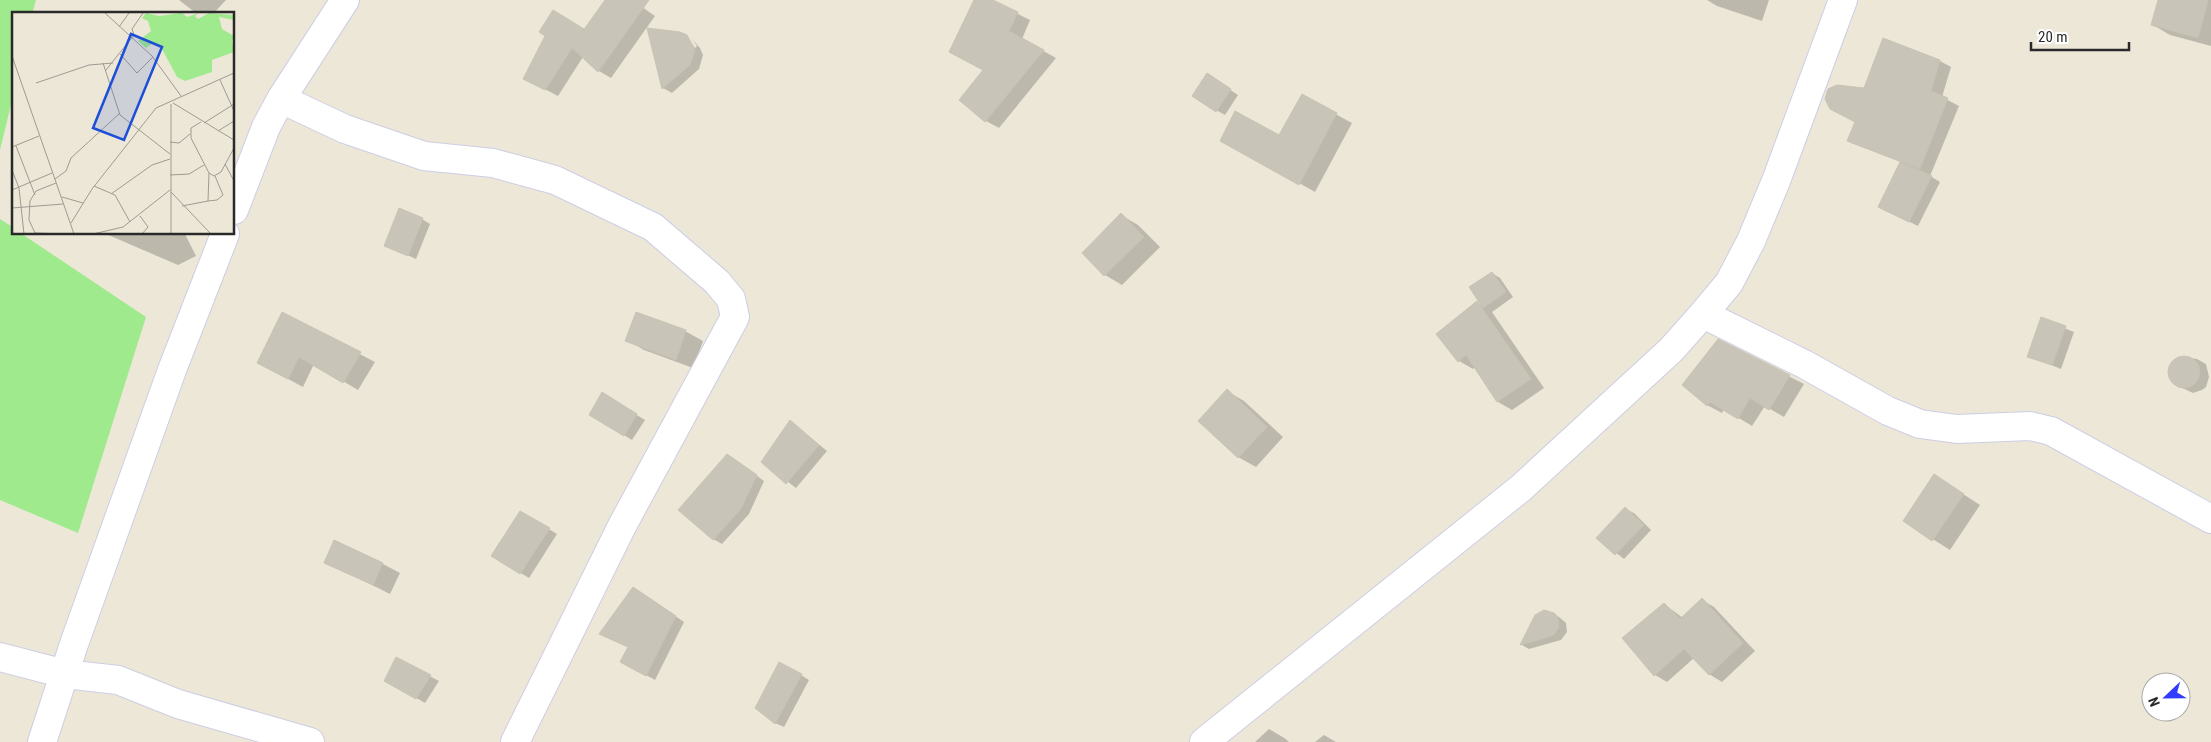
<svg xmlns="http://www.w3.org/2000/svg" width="2211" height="742" font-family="'Roboto Condensed',sans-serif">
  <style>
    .green { fill: #a0ea8e }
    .shadow { fill: #0003 }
    .building { fill: #c8c4b8; stroke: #c8c3b2 }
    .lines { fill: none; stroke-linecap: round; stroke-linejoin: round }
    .minor-casing { stroke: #cdcee4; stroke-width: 30 }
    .minor { stroke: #fff; stroke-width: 28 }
    .inset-road { fill: none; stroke: #9f9b92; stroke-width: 1 }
    .view { fill: #1d4ed8; fill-opacity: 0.15; stroke: #1d4ed8; stroke-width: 2.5 }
    .inset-edge { fill: none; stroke: #292929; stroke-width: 2.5 }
  </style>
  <rect width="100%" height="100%" fill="#ede7d8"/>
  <!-- green -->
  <path class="green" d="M 0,0 L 36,0 L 32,14 L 14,14 L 14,92 L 0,150 Z
    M 0,219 L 14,228 L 14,234 L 22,234 L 146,317 L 78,533 L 0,500 Z"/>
  <!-- shadow -->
  <path class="shadow" d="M 179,0 L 226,0 L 213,14 L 197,14 Z
    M 607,0 L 632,0 L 655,16 L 611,78 L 599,71 L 583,57 L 558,96 L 537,85 L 566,18 L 585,31 Z
    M 975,0 L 990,0 L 1030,20 L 1022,39 L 1056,58 L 999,128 L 986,121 L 985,70 Z
    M 1707,0 L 1769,0 L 1762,21 L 1717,6 Z
    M 2159,0 L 2211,0 L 2211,46 L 2170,35 L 2153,25 Z
    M 648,29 L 686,36 L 695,48 L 697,46 L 692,39 L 700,48 L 703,55 L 699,69 L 672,93 L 663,88 Z
    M 1940,61 L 1951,67 L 1942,97 L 1959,106 L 1930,176 L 1940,182 L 1918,226 L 1888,211 L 1901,162 L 1849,141 L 1865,89 Z
    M 1215,80 L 1238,95 L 1225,115 L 1216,110 Z
    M 1302,96 L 1352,123 L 1315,192 L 1222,140 L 1280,137 Z
    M 1121,215 L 1138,225 L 1160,247 L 1122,285 L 1105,275 Z
    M 422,219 L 430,224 L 416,259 L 385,245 Z
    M 106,234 L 185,234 L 196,256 L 178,265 Z
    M 1492,273 L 1500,278 L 1513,297 L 1492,312 L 1544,388 L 1512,410 L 1498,402 L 1475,367 L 1473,369 L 1459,361 L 1477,302 L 1483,306 Z
    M 283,314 L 375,362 L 358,390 L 314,364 L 303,387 L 273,371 Z
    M 2042,319 L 2074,332 L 2061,369 L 2029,356 Z
    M 685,331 L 703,341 L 693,368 L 644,350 L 627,340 Z
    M 1718,340 L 1804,384 L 1784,417 L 1765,406 L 1752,426 L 1724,409 L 1722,413 L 1707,405 Z
    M 2183,357 L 2197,359 L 2206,364 L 2209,377 L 2206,387 L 2202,390 L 2193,393 L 2174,384 L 2169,375 L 2170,365 Z
    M 1227,391 L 1244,401 L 1283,437 L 1256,467 L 1238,457 Z
    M 602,394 L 645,420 L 632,440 L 590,414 Z
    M 790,421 L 827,451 L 796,488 L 762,462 Z
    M 735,460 L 764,481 L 749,514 L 722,544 L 713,539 Z
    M 1935,476 L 1980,505 L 1950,550 L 1904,521 Z
    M 1625,509 L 1634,513 L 1651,530 L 1624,559 L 1597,538 Z
    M 521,512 L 557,534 L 529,578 L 493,556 Z
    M 326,562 L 383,564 L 400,573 L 390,594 Z
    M 641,593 L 684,622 L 655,680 L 622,662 L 629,647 Z
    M 1702,600 L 1714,607 L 1755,651 L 1722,682 L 1709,674 L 1694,658 L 1667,682 L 1655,675 L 1664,604 L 1683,618 Z
    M 1540,612 L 1550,612 L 1559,617 L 1566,623 L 1567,632 L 1561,640 L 1529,649 L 1522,645 Z
    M 397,659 L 439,681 L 425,703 L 386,680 Z
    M 801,675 L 809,680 L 784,727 L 775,723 Z
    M 1269,729 L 1286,739 L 1289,742 L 1255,742 Z
    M 1324,735 L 1336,742 L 1315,742 Z"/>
  <!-- building -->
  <path class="building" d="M 605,0 L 649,0 L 598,72 L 572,48 L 545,90 L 523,79 L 545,36 L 539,32 L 553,10 L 584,29 L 575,42 Z
    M 974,0 L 993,0 L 1018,12 L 1009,31 L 1044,50 L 985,122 L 959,100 L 983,70 L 949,52 Z
    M 2158,0 L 2208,0 L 2198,38 L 2151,25 Z
    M 647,28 L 680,32 L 687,35 L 695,50 L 690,65 L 662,89 Z
    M 1883,38 L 1940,60 L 1931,91 L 1948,98 L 1920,169 L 1847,141 L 1855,122 L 1830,109 L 1825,99 L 1828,89 L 1837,85 L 1864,88 Z
    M 1207,73 L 1231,89 L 1216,112 L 1192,96 Z
    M 1302,94 L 1337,113 L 1299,185 L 1220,141 L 1235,111 L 1279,135 Z
    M 1900,162 L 1932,176 L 1909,222 L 1878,207 Z
    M 399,208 L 423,218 L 408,256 L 384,246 Z
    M 1121,213 L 1144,237 L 1104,276 L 1082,253 Z
    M 1492,272 L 1506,292 L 1483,308 L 1469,287 Z
    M 1477,301 L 1531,379 L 1497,402 L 1466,355 L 1458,362 L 1436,334 Z
    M 282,312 L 361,352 L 343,383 L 299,357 L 288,379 L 257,363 Z
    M 636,312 L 686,330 L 676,360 L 625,341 Z
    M 2041,317 L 2066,326 L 2052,365 L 2027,357 Z
    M 1718,339 L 1790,375 L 1769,410 L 1750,398 L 1738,419 L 1710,402 L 1707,406 L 1682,385 Z
    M2168 372a16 16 0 1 1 32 0a16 16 0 1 1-32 0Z
    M 1227,389 L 1267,427 L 1238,458 L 1198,421 Z
    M 602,392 L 637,414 L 624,436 L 589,415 Z
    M 790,420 L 819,445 L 786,484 L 761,462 Z
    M 727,454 L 757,475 L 741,509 L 713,540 L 678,510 Z
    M 1934,474 L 1964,494 L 1932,541 L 1903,521 Z
    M 1625,507 L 1644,525 L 1615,555 L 1596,538 Z
    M 520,511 L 550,528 L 520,574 L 491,556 Z
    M 334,540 L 383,563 L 373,585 L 324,563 Z
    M 633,587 L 676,616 L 646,676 L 620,662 L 628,647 L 599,634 Z
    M 1702,598 L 1743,643 L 1709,675 L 1684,649 L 1654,676 L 1622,638 L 1664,603 L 1680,619 Z
    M 1544,610 L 1554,613 L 1558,617 L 1559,627 L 1556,632 L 1552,636 L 1520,645 L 1535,615 Z
    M 396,657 L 431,675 L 416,699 L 384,681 Z
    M 779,662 L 802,674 L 775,724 L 755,708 Z"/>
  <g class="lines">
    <defs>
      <path id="minor" d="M 281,99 L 345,129 L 424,156 L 493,163 L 555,180 L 653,227 L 717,282 L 731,299 L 735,317 L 622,526 L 515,742
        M 234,210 L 266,127 L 281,99 L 345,0
        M 1703,314 L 1804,364 L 1888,411 L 1920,424 L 1957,429 L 2030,426 L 2051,431 L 2211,519
        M 0,657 L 65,674 L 118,680 L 178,704 L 310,742
        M 42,742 L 74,644 L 172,370 L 225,234
        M 1204,742 L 1521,488 L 1671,350 L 1703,314 L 1729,283 L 1751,241 L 1776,181 L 1843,0"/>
    </defs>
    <!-- minor casing -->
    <use href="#minor" class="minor-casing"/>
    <!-- minor -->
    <use href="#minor" class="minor"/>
  </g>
  <!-- overview -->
  <g transform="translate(12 12)">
    <rect width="222" height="222" fill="#ede7d8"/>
    <path d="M 134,1 L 147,4 L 170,1 L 175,5 L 187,1 L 183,4 L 186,7 L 197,1 L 222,3 L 222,8 L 207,5 L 210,17 L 222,24 L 220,29 L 222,40 L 200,48 L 200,60 L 173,69 L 165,65 L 150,37 L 141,31 L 134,36 L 126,29 L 139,19 L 136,9 L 130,6 Z" fill="#a0ea8e"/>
    <path class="inset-road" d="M 93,1 L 140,44 L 169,84M 107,15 L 117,1M 108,42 L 125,61 L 141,45M 0,44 L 62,222M 91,51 L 108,103 L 158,142M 94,58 L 122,23 L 120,17 L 131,1M 208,68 L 222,99M 24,71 L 77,53 L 101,51M 161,91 L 222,128M 189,110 L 179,116 L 179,126 L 197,161 L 202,164 L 209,160 L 222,136M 192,111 L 222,92M 206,119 L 222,109M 158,130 L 167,131 L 178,122M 4,134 L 23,183M 0,135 L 27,124M 213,152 L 222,169M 0,158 L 7,176 L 12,222M 158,163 L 177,162 L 192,153M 43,167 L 54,159 L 59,146 L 108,101M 44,171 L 24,179 L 18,189 L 17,208 L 23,221 L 50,222M 82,174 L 103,183 L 118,210M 0,178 L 40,161M 159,180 L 199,222M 99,182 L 140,153 L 158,147M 50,185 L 71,191M 196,189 L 205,188 L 211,183 L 203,164M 170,194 L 196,189 L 197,161M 0,196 L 51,192M 128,204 L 136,215 L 130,222M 59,211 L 80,177 L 144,96 L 222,61M 81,222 L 111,215 L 158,178M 159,222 L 159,92"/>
    <path class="view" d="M 119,22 L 150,35 L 112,128 L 81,116 Z"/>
    <rect width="222" height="222" class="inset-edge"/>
  </g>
  <!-- north arrow -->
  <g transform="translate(2166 697) rotate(248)"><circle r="24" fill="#ffffff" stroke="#a9a9a9"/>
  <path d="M0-4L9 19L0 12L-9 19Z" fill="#333bff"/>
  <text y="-8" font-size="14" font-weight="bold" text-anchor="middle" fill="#292929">N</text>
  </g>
  <!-- scale -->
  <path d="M2031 42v8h98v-8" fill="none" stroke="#292929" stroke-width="2.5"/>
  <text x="2038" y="42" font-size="15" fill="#292929" stroke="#ffffff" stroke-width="4" paint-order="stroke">20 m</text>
</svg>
